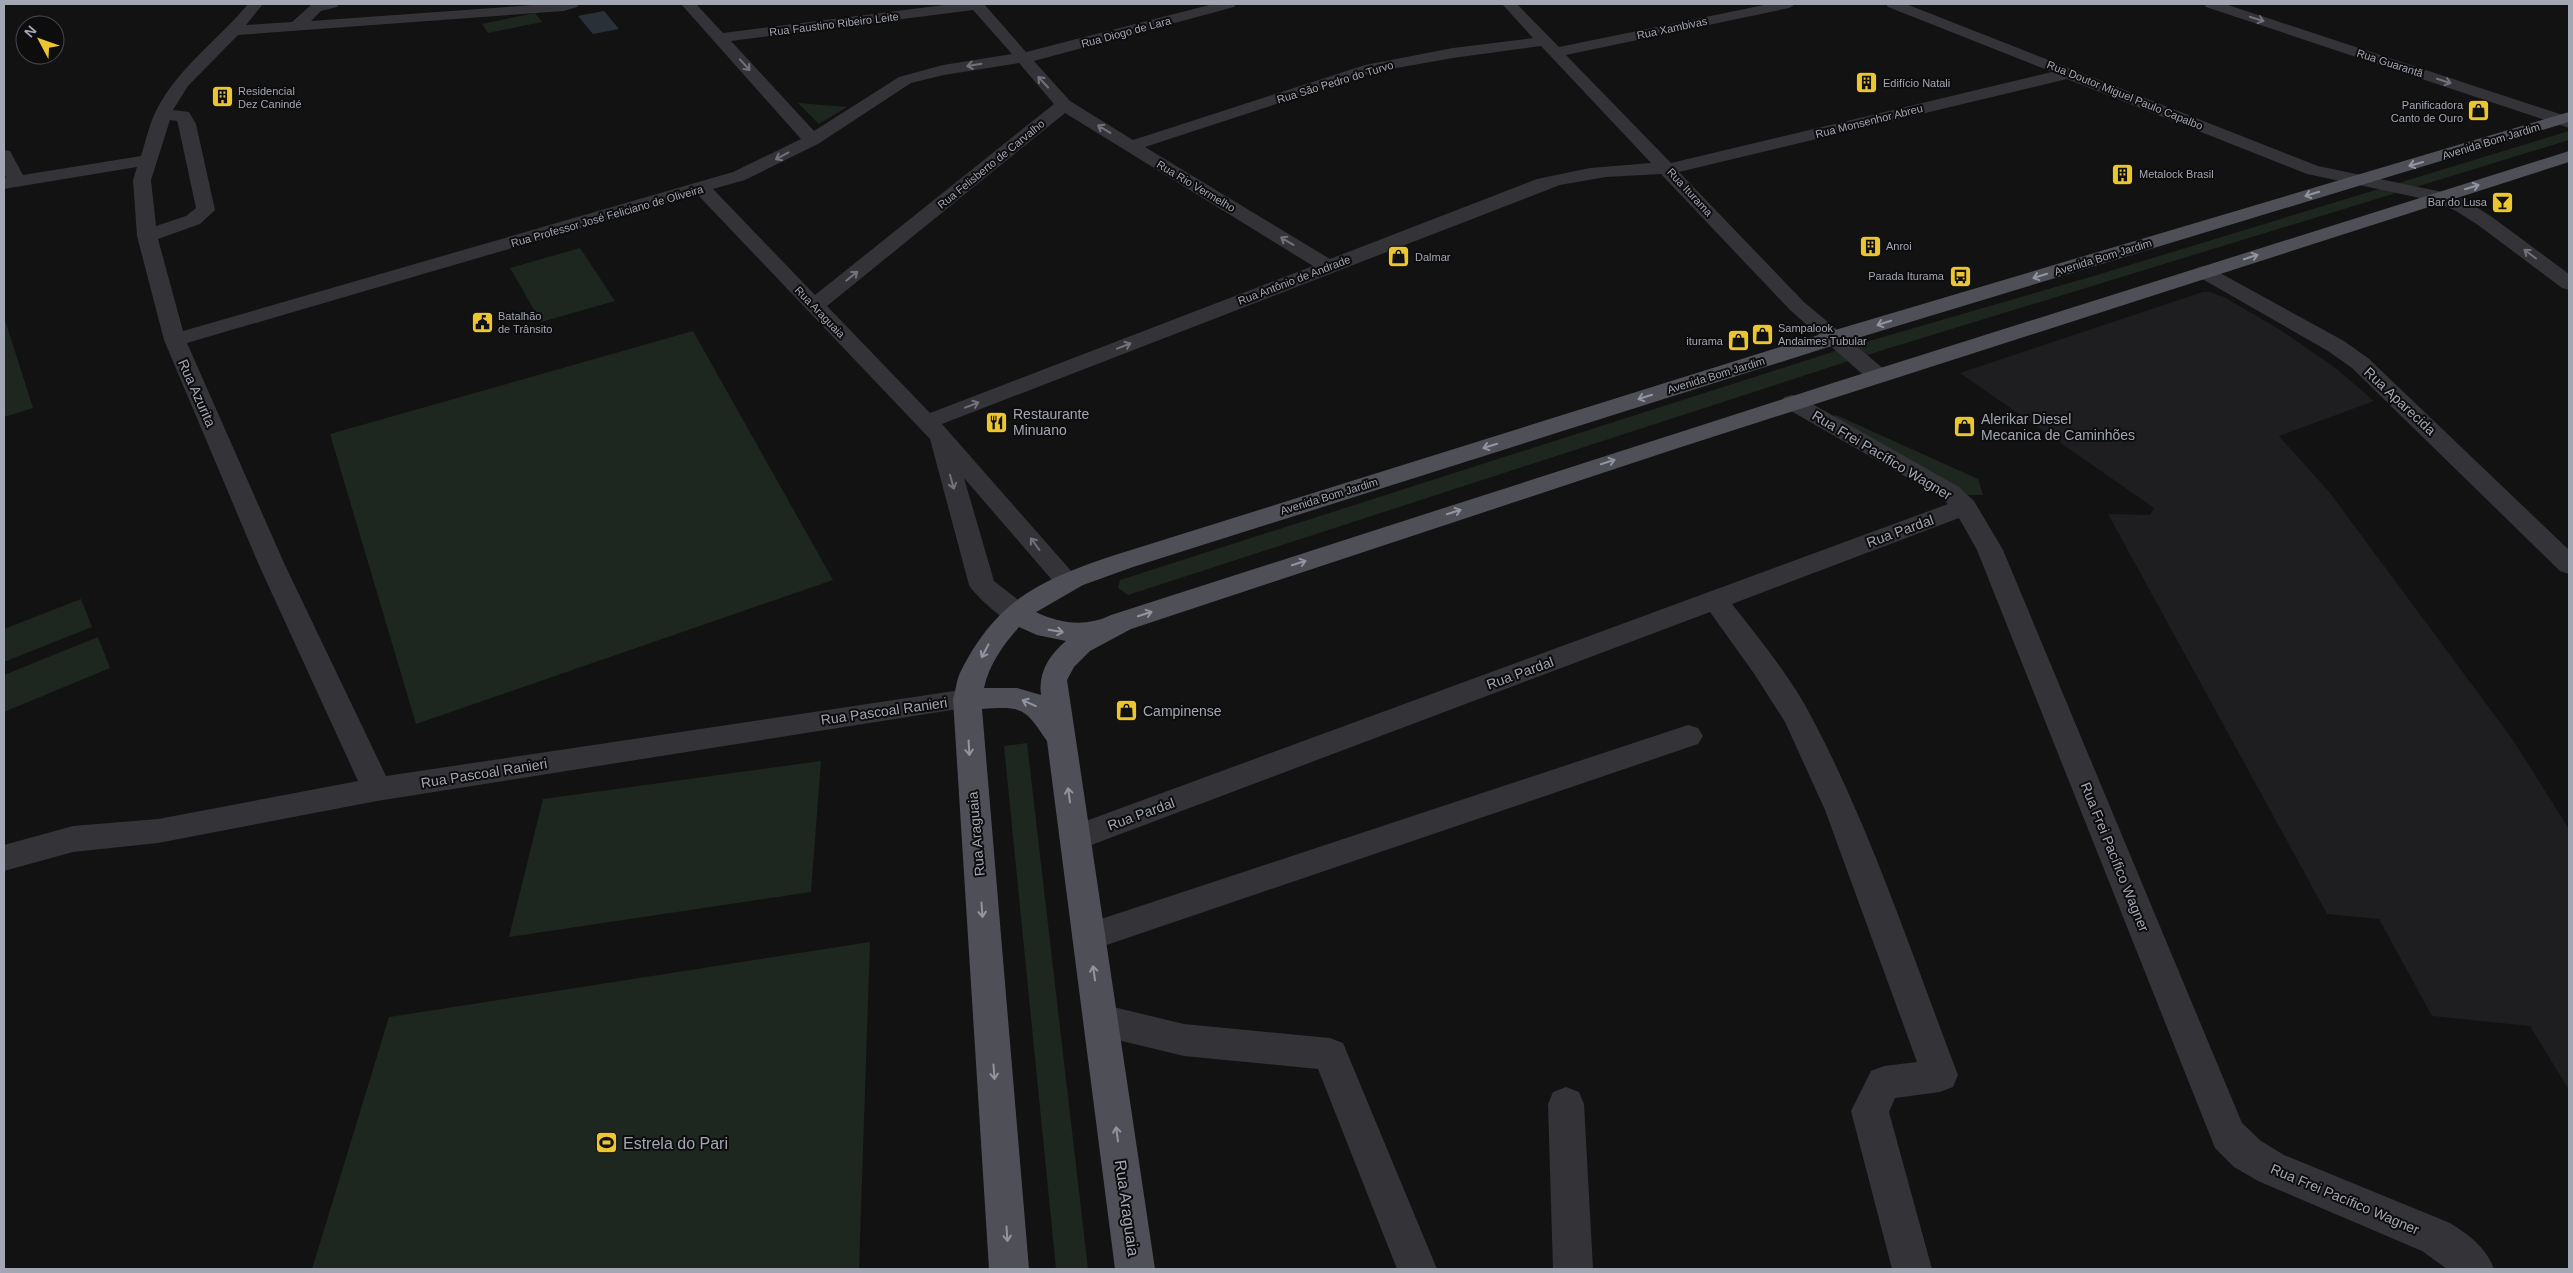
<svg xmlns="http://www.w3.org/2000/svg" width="2573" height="1273" font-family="Arial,sans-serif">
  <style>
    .built { fill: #1e1e20 }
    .green { fill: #1e2620 }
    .water { fill: #2a3038 }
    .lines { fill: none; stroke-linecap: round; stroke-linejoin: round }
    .minor { fill: #333338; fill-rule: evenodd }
    .major { fill: #4f4f57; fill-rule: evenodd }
    .oneway { stroke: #71727c }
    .oneway2 { stroke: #9295a1 }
    .labels { text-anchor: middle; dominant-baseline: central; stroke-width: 4; stroke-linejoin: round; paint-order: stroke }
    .far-street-label { font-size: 11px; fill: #a3a6b3; stroke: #0d0d0e }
    .far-poi-label { font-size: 11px; fill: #a3a6b3; stroke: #0d0d0e; text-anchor: start }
    .street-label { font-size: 14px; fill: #a3a6b3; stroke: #0d0d0e }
    .poi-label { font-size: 14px; fill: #a3a6b3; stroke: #0d0d0e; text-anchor: start }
    .near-poi-label { font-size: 16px; fill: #a3a6b3; stroke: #0d0d0e; text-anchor: start }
    .near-street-label { font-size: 16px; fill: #a3a6b3; stroke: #0d0d0e }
  </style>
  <rect width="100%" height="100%" fill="#121213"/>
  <!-- built -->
  <path class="built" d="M 2203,292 L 2210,292 L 2224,297 L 2279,329 L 2334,367 L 2374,401 L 2279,436 L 2330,493 L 2513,740 L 2569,829 L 2569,1090 L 2530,1026 L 2432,1016 L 2379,919 L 2327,914 L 2108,514 L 2150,515 L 2154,508 L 1960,373 Z"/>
  <!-- green -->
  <path class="green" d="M 535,13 L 542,22 L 488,33 L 482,24 Z
    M 798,103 L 847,107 L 819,124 Z
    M 2569,131 L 2569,140 L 1883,350 L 1128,595 L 1118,588 L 1120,580 L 1845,348 L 2097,275 Z
    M 580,248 L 615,301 L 541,322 L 510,268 Z
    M 4,317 L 33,408 L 4,417 Z
    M 693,331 L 833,580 L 416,724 L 330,434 Z
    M 1836,415 L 1978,479 L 1983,495 L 1968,495 L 1829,418 Z
    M 81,599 L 92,627 L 4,662 L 4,629 Z
    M 98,637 L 110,668 L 4,712 L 4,675 Z
    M 1027,743 L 1088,1269 L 1056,1269 L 1004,746 Z
    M 821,761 L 811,892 L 509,937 L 543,799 Z
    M 870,942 L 859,1269 L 312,1269 L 389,1017 Z"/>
  <!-- water -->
  <path class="water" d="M 604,11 L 619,29 L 593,34 L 578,16 Z"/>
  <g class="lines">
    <!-- minor -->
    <path class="minor" d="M 248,4 L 263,4 L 246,25 L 292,22 L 311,5 L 339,4 L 337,7 L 321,11 L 311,21 L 547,4 L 579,4 L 577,7 L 564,11 L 238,35 L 188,86 L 173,110 L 189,112 L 196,124 L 215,210 L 200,224 L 158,239 L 183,331 L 733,172 L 801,139 L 681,4 L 696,4 L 723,33 L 952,4 L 984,4 L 1026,52 L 1213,4 L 1236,4 L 1234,7 L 1034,61 L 1070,101 L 1133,140 L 1365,65 L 1453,48 L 1533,38 L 1502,4 L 1517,4 L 1559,47 L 1769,4 L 1796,4 L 1789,8 L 1566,55 L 1671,163 L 2052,72 L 1888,7 L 1886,4 L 1906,4 L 2318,166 L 2447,193 L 2470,203 L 2492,217 L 2569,274 L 2569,290 L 2562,288 L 2478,225 L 2456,211 L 2434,201 L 2307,174 L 2067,79 L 1679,172 L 1804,302 L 1885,370 L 1888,375 L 1885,380 L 1877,382 L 1869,380 L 1790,310 L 1661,174 L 1606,177 L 1560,185 L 942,424 L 1080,581 L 1076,587 L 1067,590 L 1058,587 L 964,478 L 994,581 L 1026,606 L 1030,613 L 1026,620 C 1019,621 1013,623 1007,620 C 996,614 975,595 969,585 L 930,439 L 697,194 L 187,343 L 284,563 L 386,776 L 967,689 L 977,692 L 981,699 L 977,706 L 377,801 L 158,843 L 73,852 L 4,871 L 4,845 L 73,826 L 158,819 L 358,781 L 258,563 L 164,340 L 137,236 L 133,180 L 137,167 L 4,189 L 4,179 L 6,178 L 4,173 L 4,150 L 10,151 L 23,175 L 141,156 C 146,140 150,122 157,109 C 178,68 219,39 248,4 ZM 973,10 L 1012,54 L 943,65 L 899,77 L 814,131 L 731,41 ZM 1541,46 L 1651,163 L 1590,168 L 1537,179 L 1330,259 L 1145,147 L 1374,72 L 1453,58 ZM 1019,63 L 1054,104 L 815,295 L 713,189 L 745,180 L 818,144 L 911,83 L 944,75 ZM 1065,113 L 1313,266 L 930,413 L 827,306 ZM 170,120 L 177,121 L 178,124 L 196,208 L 186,216 L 156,226 L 151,180 Z
      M 2204,4 L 2225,4 L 2569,117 L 2569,128 L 2206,7 Z
      M 2204,266 L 2211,268 L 2344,341 L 2368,358 L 2569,550 L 2569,574 L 2560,571 L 2352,368 L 2328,351 L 2197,276 L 2194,272 L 2197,268 Z
      M 1792,395 L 1800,397 L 1959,487 L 1974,501 L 2003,550 L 2242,1123 L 2261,1141 L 2284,1155 L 2450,1223 C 2469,1235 2486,1247 2494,1269 L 2447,1269 L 2422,1251 L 2258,1181 L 2234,1167 L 2215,1148 L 1977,550 L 1959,518 L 1732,604 C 1760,640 1791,677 1812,718 C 1871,829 1913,958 1958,1075 L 1953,1087 L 1940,1092 L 1895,1098 L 1889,1112 L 1932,1269 L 1892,1269 L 1851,1111 L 1871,1071 L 1884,1066 L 1917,1062 L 1825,810 L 1785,722 L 1755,675 L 1710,612 L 1086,847 L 1075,851 L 1064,847 L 1059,838 L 1064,829 L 1948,504 L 1941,497 L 1784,407 L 1781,402 L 1784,397 Z
      M 1688,725 L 1698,728 L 1703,736 L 1698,744 L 1089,951 L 1077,947 L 1072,937 L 1077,927 L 1089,923 Z
      M 1101,1004 L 1184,1024 L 1330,1038 L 1343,1043 L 1437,1269 L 1397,1269 L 1318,1069 L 1184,1056 L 1101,1036 L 1089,1031 L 1083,1020 L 1089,1009 Z
      M 1566,1087 L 1579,1092 L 1584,1104 L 1593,1269 L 1553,1269 L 1548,1104 L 1553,1092 Z"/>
    <!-- major -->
    <path class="major" d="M 2569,112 L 2569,122 L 1841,343 L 1133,567 L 1083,585 L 1038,611 L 1036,612 C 1060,624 1087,627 1111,615 L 1836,382 L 2569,151 L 2569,162 L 1672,450 L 1131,629 L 1090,651 L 1074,667 L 1067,680 L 1155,1269 L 1115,1269 L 1047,741 C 1025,708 1023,706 982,709 L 1029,1269 L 989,1269 L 953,699 C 956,691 956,681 960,673 C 996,600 1040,580 1115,555 L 1825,333 ZM 1019,627 L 1037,635 L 1066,641 C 1049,655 1038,673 1041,695 L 1017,688 L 984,688 C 989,664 1004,644 1019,627 Z"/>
  </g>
  <!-- one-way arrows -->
  <defs><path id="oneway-shaft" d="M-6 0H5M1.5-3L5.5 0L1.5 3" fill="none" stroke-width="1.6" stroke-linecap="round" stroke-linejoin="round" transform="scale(1.25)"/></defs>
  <g class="oneway">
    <use href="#oneway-shaft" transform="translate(2257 19) rotate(18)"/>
    <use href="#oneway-shaft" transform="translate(745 65) rotate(48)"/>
    <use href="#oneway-shaft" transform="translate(974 65) rotate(171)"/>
    <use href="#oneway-shaft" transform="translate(2444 81) rotate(18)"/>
    <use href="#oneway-shaft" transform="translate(1043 82) rotate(-133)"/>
    <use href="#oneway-shaft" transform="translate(1104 129) rotate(-149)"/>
    <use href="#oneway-shaft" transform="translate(782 156) rotate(152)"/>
    <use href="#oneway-shaft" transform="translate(1287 241) rotate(-149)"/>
    <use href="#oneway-shaft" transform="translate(2530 254) rotate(-143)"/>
    <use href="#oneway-shaft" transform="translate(852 276) rotate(-39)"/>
    <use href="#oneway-shaft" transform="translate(1124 346) rotate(-21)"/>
    <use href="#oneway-shaft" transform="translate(972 405) rotate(-21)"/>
    <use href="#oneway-shaft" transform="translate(952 482) rotate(74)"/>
    <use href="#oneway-shaft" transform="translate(1035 544) rotate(-127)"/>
  </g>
  <g class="oneway2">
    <use href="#oneway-shaft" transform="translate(2416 164) rotate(164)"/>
    <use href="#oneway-shaft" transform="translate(2472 187) rotate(-17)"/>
    <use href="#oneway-shaft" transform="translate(2312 194) rotate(163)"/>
    <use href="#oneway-shaft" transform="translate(2251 257) rotate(-18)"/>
    <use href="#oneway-shaft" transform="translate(2040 276) rotate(163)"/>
    <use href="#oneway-shaft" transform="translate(1884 323) rotate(163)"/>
    <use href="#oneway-shaft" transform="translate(1645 397) rotate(163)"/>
    <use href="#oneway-shaft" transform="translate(1490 446) rotate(163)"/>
    <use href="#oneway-shaft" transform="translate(1608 462) rotate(-18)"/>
    <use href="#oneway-shaft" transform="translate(1454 512) rotate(-18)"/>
    <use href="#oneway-shaft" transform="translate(1299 563) rotate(-18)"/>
    <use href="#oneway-shaft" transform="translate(1145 614) rotate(-18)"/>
    <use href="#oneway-shaft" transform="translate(1056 631) rotate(10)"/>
    <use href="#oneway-shaft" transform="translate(985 651) rotate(118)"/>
    <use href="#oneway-shaft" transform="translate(1029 703) rotate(-156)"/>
    <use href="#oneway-shaft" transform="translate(969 748) rotate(87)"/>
    <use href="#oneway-shaft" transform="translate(1069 795) rotate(-98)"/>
    <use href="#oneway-shaft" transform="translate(982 910) rotate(86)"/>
    <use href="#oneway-shaft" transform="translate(1094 973) rotate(-98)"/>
    <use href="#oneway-shaft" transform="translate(994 1072) rotate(86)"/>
    <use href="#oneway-shaft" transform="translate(1117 1134) rotate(-98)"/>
    <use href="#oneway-shaft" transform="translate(1007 1234) rotate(86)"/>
  </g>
  <!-- icons -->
  <defs>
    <symbol id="building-square" viewBox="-11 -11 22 22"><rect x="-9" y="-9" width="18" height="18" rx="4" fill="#ecc631" stroke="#0d0d0e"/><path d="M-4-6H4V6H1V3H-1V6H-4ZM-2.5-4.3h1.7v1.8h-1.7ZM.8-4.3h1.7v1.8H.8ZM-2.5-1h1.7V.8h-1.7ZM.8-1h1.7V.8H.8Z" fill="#111"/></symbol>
    <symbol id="shop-square" viewBox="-11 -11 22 22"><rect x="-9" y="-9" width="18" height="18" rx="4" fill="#ecc631" stroke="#0d0d0e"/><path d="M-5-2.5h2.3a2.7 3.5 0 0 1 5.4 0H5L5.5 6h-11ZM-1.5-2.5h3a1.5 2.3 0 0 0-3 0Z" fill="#111"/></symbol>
    <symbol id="bar-square" viewBox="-11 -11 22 22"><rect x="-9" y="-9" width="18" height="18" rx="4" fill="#ecc631" stroke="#0d0d0e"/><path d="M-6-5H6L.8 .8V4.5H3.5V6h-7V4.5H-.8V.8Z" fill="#111"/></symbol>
    <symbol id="bus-square" viewBox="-11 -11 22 22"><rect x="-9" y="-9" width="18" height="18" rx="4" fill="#ecc631" stroke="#0d0d0e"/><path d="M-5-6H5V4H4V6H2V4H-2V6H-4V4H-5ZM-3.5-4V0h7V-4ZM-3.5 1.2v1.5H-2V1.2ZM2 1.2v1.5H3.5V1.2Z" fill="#111"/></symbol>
    <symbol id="civic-square" viewBox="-11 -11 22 22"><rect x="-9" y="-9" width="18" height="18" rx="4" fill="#ecc631" stroke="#0d0d0e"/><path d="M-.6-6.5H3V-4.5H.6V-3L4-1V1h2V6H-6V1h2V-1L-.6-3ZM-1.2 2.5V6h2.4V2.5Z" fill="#111"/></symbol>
    <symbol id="restaurant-square" viewBox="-11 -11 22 22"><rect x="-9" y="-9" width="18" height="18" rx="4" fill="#ecc631" stroke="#0d0d0e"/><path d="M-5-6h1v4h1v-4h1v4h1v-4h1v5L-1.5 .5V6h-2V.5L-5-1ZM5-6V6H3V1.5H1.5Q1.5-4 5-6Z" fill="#111"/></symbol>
    <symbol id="stadium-square" viewBox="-11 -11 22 22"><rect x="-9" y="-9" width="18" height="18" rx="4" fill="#ecc631" stroke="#0d0d0e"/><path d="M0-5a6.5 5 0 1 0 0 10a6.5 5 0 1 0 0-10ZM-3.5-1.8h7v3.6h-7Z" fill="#111"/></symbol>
  </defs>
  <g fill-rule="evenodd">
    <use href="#building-square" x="1854" y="70" width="25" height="25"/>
    <use href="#building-square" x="210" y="84" width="25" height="25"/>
    <use href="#shop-square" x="2466" y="98" width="25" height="25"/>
    <use href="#building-square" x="2110" y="162" width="25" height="25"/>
    <use href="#bar-square" x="2490" y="190" width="25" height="25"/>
    <use href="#building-square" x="1858" y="234" width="25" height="25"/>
    <use href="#shop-square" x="1386" y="244" width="25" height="25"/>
    <use href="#bus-square" x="1948" y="264" width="25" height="25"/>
    <use href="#civic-square" x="470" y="310" width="25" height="25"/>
    <use href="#shop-square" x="1750" y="322" width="25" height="25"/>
    <use href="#shop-square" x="1726" y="328" width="25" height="25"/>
    <use href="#restaurant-square" x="984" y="410" width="25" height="25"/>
    <use href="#shop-square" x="1952" y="414" width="25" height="25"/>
    <use href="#shop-square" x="1114" y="698" width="25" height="25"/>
    <use href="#stadium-square" x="594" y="1130" width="25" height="25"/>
  </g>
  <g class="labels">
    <!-- far-street labels -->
    <g class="far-street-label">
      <text transform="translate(834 24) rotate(-7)">Rua Faustino Ribeiro Leite</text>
      <text transform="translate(1672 28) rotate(-12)">Rua Xambivas</text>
      <text transform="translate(1126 32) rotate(-15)">Rua Diogo de Lara</text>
      <text transform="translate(2390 63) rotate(18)">Rua Guarantã</text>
      <text transform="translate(1335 82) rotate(-17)">Rua São Pedro do Turvo</text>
      <text transform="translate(2125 95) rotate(22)">Rua Doutor Miguel Paulo Capalbo</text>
      <text transform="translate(1869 121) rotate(-14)">Rua Monsenhor Abreu</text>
      <text transform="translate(2491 141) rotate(-17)">Avenida Bom Jardim</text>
      <text transform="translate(991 164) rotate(-39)">Rua Felisberto de Carvalho</text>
      <text transform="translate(1196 186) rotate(31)">Rua Rio Vermelho</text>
      <text transform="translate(1690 192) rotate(47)">Rua Iturama</text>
      <text transform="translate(607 216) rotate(-16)">Rua Professor José Feliciano de Oliveira</text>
      <text transform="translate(2103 257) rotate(-17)">Avenida Bom Jardim</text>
      <text transform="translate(1294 280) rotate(-21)">Rua Antônio de Andrade</text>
      <text transform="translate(820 312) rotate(46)">Rua Araguaia</text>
      <text transform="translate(1716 375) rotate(-17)">Avenida Bom Jardim</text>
      <text transform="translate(1329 496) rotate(-17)">Avenida Bom Jardim</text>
    </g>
    <!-- far-poi labels -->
    <g class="far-poi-label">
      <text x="1883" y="83">Edifício Natali</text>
      <text x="238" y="91">Residencial<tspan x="238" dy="13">Dez Canindé</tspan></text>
      <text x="2463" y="105" text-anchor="end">Panificadora<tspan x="2463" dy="13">Canto de Ouro</tspan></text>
      <text x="2139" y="174">Metalock Brasil</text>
      <text x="2487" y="202" text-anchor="end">Bar do Lusa</text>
      <text x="1886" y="246">Anroi</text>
      <text x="1415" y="257">Dalmar</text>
      <text x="1944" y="276" text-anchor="end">Parada Iturama</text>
      <text x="498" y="316">Batalhão<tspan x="498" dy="13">de Trânsito</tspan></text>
      <text x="1778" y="328">Sampalook<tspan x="1778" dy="13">Andaimes Tubular</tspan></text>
      <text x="1723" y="341" text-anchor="end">iturama</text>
    </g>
    <!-- street labels -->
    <g class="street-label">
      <text transform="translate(197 393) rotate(66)">Rua Azurita</text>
      <text transform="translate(2400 401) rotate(43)">Rua Aparecida</text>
      <text transform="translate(1882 455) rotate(31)">Rua Frei Pacífico Wagner</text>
      <text transform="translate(1900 531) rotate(-20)">Rua Pardal</text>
      <text transform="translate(1520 673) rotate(-20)">Rua Pardal</text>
      <text transform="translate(884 711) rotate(-8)">Rua Pascoal Ranieri</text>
      <text transform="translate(484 773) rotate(-9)">Rua Pascoal Ranieri</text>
      <text transform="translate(1141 814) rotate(-20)">Rua Pardal</text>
      <text transform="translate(976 834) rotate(-95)">Rua Araguaia</text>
      <text transform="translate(2115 857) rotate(68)">Rua Frei Pacífico Wagner</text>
      <text transform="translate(2345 1199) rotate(23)">Rua Frei Pacífico Wagner</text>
    </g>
    <!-- poi labels -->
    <g class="poi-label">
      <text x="1013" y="414">Restaurante<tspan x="1013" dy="16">Minuano</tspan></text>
      <text x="1981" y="419">Alerikar Diesel<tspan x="1981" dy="16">Mecanica de Caminhões</tspan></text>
      <text x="1143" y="711">Campinense</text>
    </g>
    <!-- near-poi labels -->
    <g class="near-poi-label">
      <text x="623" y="1143">Estrela do Pari</text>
    </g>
    <!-- near-street labels -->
    <g class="near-street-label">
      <text transform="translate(1127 1208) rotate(82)">Rua Araguaia</text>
    </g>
  </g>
  <!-- border -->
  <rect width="2573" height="1273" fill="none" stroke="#a3a6b3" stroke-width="10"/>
  <!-- north arrow -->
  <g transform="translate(40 40) rotate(311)"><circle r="24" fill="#0d0d0e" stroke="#494a50"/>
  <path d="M0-4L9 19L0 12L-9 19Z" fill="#ecc631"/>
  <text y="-8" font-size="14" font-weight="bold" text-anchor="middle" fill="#a3a6b3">N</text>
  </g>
</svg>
